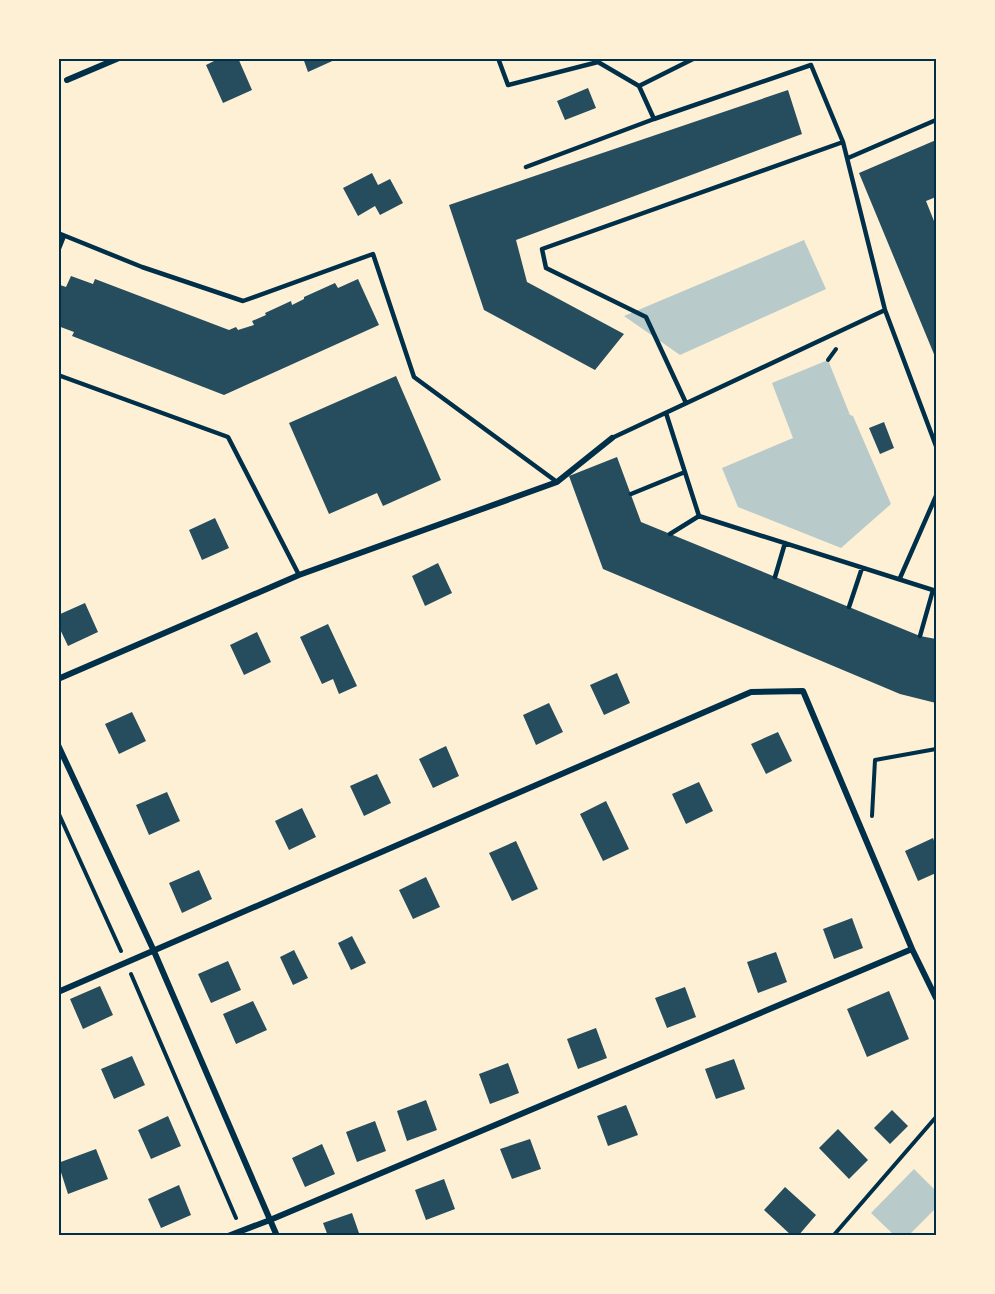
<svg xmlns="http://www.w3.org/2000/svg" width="995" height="1294" font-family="'Golos Text',sans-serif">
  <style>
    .green { fill: #b9caca }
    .building { fill: #264d5e }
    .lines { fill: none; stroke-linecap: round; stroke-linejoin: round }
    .path { stroke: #003049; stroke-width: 4 }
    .service { stroke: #003049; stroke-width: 4.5 }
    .minor { stroke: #003049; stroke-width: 6 }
    .neatline { fill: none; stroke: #003049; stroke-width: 2 }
  </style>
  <rect width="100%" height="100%" fill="#fdf0d5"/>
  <!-- green -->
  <path class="green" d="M 804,240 L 826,289 L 680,355 L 624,316 Z
    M 828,360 L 850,415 L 853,416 L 891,504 L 841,548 L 738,507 L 722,468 L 793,438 L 772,383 Z
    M 914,1169 L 936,1191 L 936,1208 L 909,1235 L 894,1235 L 871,1213 Z"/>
  <!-- building -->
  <path class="building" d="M 220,58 L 238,58 L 252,90 L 223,103 L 206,65 Z
    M 303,58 L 339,58 L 308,72 Z
    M 588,88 L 596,108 L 565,120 L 557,101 Z
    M 788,90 L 802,134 L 516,240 L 527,282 L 624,334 L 595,370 L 484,310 L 449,205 Z
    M 936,140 L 936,197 L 926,201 L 936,226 L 936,359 L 859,173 Z
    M 372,173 L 378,185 L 390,179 L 403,203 L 380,215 L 375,206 L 358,216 L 343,188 Z
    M 71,276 L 93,284 L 95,279 L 229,330 L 236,327 L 238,330 L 254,325 L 252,321 L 266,315 L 265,313 L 291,301 L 292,305 L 304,299 L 304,297 L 335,283 L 338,288 L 358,279 L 379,325 L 224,395 L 72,336 L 74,332 L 58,326 L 58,289 L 60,285 L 66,287 Z
    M 396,376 L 441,480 L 383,506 L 377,493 L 329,514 L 289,423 Z
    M 884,422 L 894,448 L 880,454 L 869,428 Z
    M 617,457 L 641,522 L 920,636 L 936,639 L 936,703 L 900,694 L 603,569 L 569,476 Z
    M 215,518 L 229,548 L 202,560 L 189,530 Z
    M 438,563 L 452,593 L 425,606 L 412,576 Z
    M 85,603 L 98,632 L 68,646 L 58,625 L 58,615 Z
    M 328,624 L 357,686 L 339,694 L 333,679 L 322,684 L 300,637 Z
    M 257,632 L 271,662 L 244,675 L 230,645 Z
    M 617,673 L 630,703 L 604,715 L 590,685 Z
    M 549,703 L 563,732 L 536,745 L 523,715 Z
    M 132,712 L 146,741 L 119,754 L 105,724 Z
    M 778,732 L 792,761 L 766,774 L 751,744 Z
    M 446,746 L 459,776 L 433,788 L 419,759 Z
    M 377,774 L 391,803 L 364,816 L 350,786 Z
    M 699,782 L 713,811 L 686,824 L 672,794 Z
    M 167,792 L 180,821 L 149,835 L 136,805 Z
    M 606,801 L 629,849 L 603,861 L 580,814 Z
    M 302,808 L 316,837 L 289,850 L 275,821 Z
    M 933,838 L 936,846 L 936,873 L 918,881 L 905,851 Z
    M 516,841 L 538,889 L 512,901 L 489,853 Z
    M 199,870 L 212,899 L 182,913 L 169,883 Z
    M 426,877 L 440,907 L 413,919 L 399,890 Z
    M 852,918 L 863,948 L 834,959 L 823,929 Z
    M 352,936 L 366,963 L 351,970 L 338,943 Z
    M 294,950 L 308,978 L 293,985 L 280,957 Z
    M 776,952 L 787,982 L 758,993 L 747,962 Z
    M 228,961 L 241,990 L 211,1003 L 198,974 Z
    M 100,986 L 113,1015 L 83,1029 L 70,999 Z
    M 685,987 L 696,1017 L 667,1028 L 655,998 Z
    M 889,991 L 909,1039 L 867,1057 L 847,1009 Z
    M 253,1001 L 267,1030 L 236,1044 L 223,1014 Z
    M 596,1028 L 607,1058 L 578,1069 L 567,1039 Z
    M 132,1056 L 145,1085 L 114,1099 L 101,1069 Z
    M 734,1059 L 745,1089 L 716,1099 L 705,1069 Z
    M 508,1063 L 519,1093 L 490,1104 L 479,1074 Z
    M 426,1100 L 437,1130 L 407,1141 L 397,1111 Z
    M 626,1105 L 638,1135 L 608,1146 L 597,1116 Z
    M 892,1110 L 908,1126 L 890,1144 L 874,1128 Z
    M 168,1116 L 181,1146 L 151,1159 L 138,1130 Z
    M 375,1121 L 386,1151 L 357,1162 L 346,1132 Z
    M 838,1129 L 868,1160 L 849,1179 L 819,1148 Z
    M 530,1139 L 541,1169 L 512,1179 L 500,1149 Z
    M 322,1144 L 335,1174 L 305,1187 L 292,1158 Z
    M 96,1149 L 108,1179 L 68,1194 L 58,1163 Z
    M 444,1179 L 455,1209 L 426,1220 L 415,1190 Z
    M 179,1185 L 191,1215 L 161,1228 L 148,1199 Z
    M 785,1187 L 816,1215 L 798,1236 L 792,1236 L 764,1210 Z
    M 352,1213 L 360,1236 L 328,1236 L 323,1223 Z"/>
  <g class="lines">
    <!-- path -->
    <path class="path" d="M 828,360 L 836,349
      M 58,812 L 121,951
      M 872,816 L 875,760 L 936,749
      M 131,974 L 236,1218
      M 833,1236 L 936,1117"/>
    <!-- service -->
    <path class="service" d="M 498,58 L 508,85 L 598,62 L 639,86
      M 654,119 L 639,86 L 695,58
      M 848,158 L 936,120
      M 526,167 L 654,119 L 811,65 L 843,142 L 885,310 L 936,446
      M 58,233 L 142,267 L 243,301 L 373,254 L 414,377 L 557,482
      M 58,251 L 64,236
      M 58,375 L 228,437 L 299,575
      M 686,403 L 646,317 L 546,268 L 542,249 L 843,142
      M 666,413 L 699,516 L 936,591
      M 612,438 L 885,310
      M 631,494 L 685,472
      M 670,534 L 699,516
      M 775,577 L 785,543
      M 900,578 L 936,496
      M 849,607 L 862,568
      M 920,636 L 933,590"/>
    <!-- minor -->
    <path class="minor" d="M 67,80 L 119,58
      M 58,679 L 299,575 L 557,482 L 612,438
      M 58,745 L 153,949 L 277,1236
      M 58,992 L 751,692 L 803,691 L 912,949 L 936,998
      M 228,1236 L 270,1220 L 912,949"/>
  </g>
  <!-- border -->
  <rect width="995" height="1294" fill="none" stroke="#fdf0d5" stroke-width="120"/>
  <rect x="60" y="60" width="875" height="1174" class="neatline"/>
</svg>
